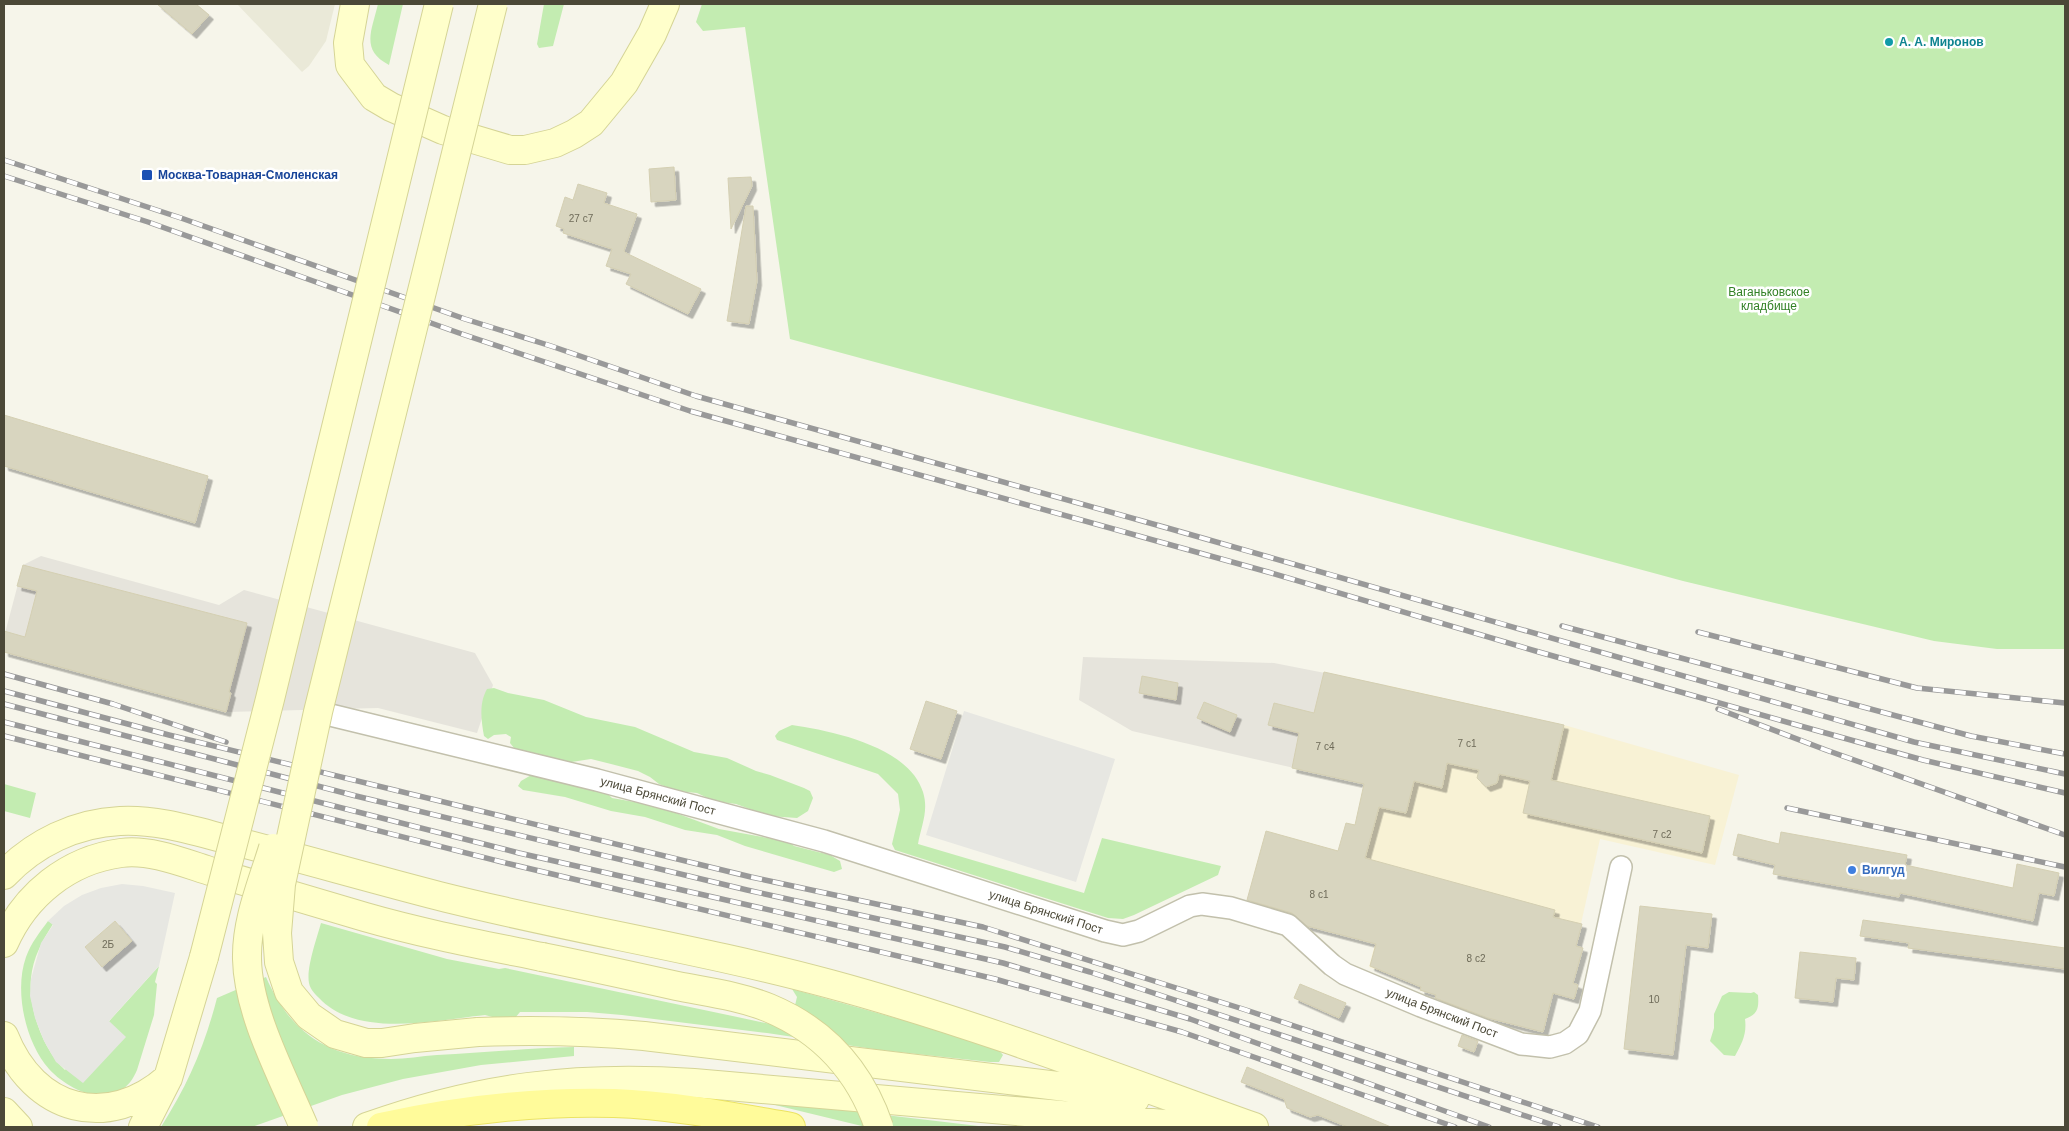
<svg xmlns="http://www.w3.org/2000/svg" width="2069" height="1131" font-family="Helvetica,sans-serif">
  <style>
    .residential { fill: #eae9d8 }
    .commercial { fill: #f8f2d5 }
    .industrial { fill: #e6e4dc }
    .green { fill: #c3ecb1 }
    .parking { fill: #e7e7e2; fill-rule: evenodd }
    .building { fill: #d8d5bf; stroke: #d4cfb2; filter: url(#shadow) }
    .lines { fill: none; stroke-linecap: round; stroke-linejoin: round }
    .street-casing { stroke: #c2c0ac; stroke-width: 24 }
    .secondary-casing { stroke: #d5d496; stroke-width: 30 }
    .primary-casing { stroke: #ebe363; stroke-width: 30 }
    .street { stroke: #fff; stroke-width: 21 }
    .secondary { stroke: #ffffcb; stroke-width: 28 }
    .primary { stroke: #fffb9a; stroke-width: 28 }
    .rail-casing { stroke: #999; stroke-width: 5.5 }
    .rail { stroke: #fff; stroke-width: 4; stroke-dasharray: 11; stroke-linecap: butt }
    .secondary-bridge-casing { stroke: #d5d496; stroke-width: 30; stroke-linecap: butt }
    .secondary-bridge { stroke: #ffffcb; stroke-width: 28 }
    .culture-dot { fill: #0f9aa8; stroke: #fff; stroke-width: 2 }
    .transit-dot { fill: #1a4fb4; stroke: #fff; stroke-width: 2 }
    .shop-dot { fill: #3f7fe0; stroke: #fff; stroke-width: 2 }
    .labels { text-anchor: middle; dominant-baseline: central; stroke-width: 5; stroke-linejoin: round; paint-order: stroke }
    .number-label { font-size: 10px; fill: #6e6b59 }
    .culture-label { font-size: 12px; font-weight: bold; fill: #0d838f; stroke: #fff; text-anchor: start }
    .transit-label { font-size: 12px; font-weight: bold; fill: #164399; stroke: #fff; text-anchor: start }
    .park-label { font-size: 12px; fill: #328126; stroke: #fff }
    .street-label { font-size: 12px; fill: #4b4837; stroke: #fff }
    .shop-label { font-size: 12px; font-weight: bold; fill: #366cbe; stroke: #fff; text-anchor: start }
  </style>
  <defs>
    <filter id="shadow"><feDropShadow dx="4.5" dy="4.5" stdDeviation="0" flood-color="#0004"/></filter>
  </defs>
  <rect width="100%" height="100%" fill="#f6f5ea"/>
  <!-- residential -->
  <path class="residential" d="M 237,4 L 335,4 L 326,41 L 309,66 L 302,72 Z"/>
  <!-- commercial -->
  <path class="commercial" d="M 1386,685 L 1564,725 L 1739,775 L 1715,865 L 1600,839 L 1576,946 L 1583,948 L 1576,975 L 1569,973 L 1566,981 L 1578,985 L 1575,999 L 1553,994 L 1543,1032 L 1434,1002 L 1436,995 L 1420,990 L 1421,986 L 1369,967 L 1375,944 L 1245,909 L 1266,831 L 1342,852 L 1345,841 L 1341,840 L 1346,823 L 1355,825 Z"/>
  <!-- industrial -->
  <path class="industrial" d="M 41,556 L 219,605 L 244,590 L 475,653 L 493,685 L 477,733 L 378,708 L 226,712 L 4,652 L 4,637 L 23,565 Z
    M 1083,657 L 1274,663 L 1386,685 L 1364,784 L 1132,731 L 1079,700 Z"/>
  <!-- green -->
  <path class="green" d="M 378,4 L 403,4 L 389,65 C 360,50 372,30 378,4 Z
    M 544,4 L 564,4 L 553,46 L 539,48 L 537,44 Z
    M 702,4 L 2065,4 L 2065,649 L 1997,649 L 1934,641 L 1683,581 L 790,339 L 745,27 L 703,31 L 696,22 Z
    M 494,688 L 508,693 L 544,700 L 586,717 L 635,727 L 694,752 L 727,758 L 756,771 L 770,775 L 804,788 L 810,791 L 813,798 L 808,811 L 797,818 L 769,816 L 736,804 L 714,801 L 697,793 L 677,791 L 659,784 L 650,777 L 638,771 L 611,764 L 591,759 L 565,763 L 538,760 L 514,748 L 510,743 L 511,737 L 506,734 L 494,735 L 488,739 L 484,736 C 481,720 479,703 487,689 Z
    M 792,725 C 833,731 909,747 923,792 C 929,811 921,826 918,844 L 1084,893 L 1102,838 L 1221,866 L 1218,875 L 1134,915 L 1123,919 L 1108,918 L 895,850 L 892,844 L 900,810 L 898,794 L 878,774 L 777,740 L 775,736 L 779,731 Z
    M 533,774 L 606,792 L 612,798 L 657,806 L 719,829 L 789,842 L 794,846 L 830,855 L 840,861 L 842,869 L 834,872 L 745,846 L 717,835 L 685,830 L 645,817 L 611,811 L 565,797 L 523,790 L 518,786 L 521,781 Z
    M 4,784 L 36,793 L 30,818 L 4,811 Z
    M 48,921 L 53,924 C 42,941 33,958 31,978 C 28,1008 43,1050 65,1070 L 159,966 L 155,982 L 157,984 L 154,1015 L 137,1070 C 120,1112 73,1095 49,1069 C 25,1042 14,990 26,957 C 31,943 40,932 48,921 Z
    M 321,923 L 447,959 L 499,969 L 505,968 L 780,1026 L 791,1022 L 797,997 L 792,989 L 995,1046 L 1003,1055 L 999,1062 L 990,1062 L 880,1050 L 767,1033 L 622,1015 L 587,1012 L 520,1012 L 515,1018 L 500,1019 L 485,1015 C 436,1020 362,1038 322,1001 C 317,996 310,990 309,983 C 306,968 317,938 321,923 Z
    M 266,977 C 290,1033 329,1059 391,1059 C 406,1059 421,1056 437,1055 C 482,1053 528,1048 574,1047 L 574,1056 L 481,1065 L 403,1079 L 342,1095 L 252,1127 L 161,1127 C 188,1084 204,1048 217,998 Z
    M 1729,992 L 1751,993 L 1754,992 L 1758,995 C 1759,1008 1758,1014 1745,1019 C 1747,1034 1742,1043 1735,1056 L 1724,1055 L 1710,1041 L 1714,1028 L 1714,1014 L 1722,996 Z
    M 775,1102 L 987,1127 L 866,1127 L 775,1105 Z"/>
  <!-- parking -->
  <path class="parking" d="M 964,711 L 1115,759 L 1076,882 L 926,835 Z
    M 122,884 L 143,886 L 175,893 L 159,966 L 109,1021 L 126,1037 L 83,1083 L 56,1062 L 44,1041 L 35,1018 L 30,996 L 31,979 L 41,943 L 53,925 L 48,921 L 64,906 L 82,895 L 101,888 ZM 115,921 L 132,941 L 102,967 L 85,947 Z"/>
  <!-- building -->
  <path class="building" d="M 157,4 L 196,4 L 209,15 L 192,34 Z
    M 674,167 L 676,200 L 651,202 L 649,169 Z
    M 751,177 L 752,186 L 731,229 L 728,178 Z
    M 578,184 L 607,193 L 604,203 L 637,214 L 624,251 L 626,253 L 701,289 L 688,314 L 626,284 L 631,274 L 606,266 L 612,249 L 563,233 L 564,229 L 556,226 L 565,197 L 573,200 Z
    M 746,206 L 753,206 L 757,281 L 749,324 L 727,321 Z
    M 4,415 L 208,476 L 195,523 L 4,466 Z
    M 23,565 L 247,623 L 229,692 L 231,693 L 226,712 L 4,652 L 4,631 L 25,637 L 37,591 L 17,586 Z
    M 1324,672 L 1564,725 L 1551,780 L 1710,816 L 1702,853 L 1523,813 L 1530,781 L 1499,774 L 1497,783 L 1486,787 L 1477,778 L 1479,770 L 1447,763 L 1442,788 L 1414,781 L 1406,813 L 1379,807 L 1365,858 L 1555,910 L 1553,917 L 1582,924 L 1576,946 L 1583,948 L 1573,983 L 1578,985 L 1574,999 L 1553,993 L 1543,1032 L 1488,1018 L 1435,998 L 1436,995 L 1420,990 L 1421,987 L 1370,966 L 1376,944 L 1307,926 L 1292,913 L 1247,900 L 1266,831 L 1338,851 L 1346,823 L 1355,825 L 1364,784 L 1292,768 L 1299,733 L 1268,725 L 1274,703 L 1314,713 Z
    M 1142,676 L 1178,683 L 1176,700 L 1139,693 Z
    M 926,701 L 957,711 L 941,759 L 910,749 Z
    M 1204,702 L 1237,715 L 1230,732 L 1197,718 Z
    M 1781,832 L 1907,855 L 1905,865 L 2013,888 L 2017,864 L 2059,873 L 2054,896 L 2039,893 L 2033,921 L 1900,893 L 1899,897 L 1773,874 L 1775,865 L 1733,855 L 1738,834 L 1779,844 Z
    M 1640,906 L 1712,914 L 1708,948 L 1686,945 L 1673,1055 L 1624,1049 Z
    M 1863,920 L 2065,948 L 2065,969 L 1908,948 L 1909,943 L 1860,936 Z
    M 115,921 L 132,941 L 102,967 L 85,947 Z
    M 1800,952 L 1856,958 L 1854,980 L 1836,978 L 1833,1002 L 1795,998 Z
    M 1300,984 L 1346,1003 L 1339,1018 L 1294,998 Z
    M 1462,1035 L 1478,1041 L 1474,1052 L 1458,1046 Z
    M 1247,1067 L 1391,1127 L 1348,1127 L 1318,1115 L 1310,1117 L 1287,1108 L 1284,1099 L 1241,1082 Z"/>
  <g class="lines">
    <defs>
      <path id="street" d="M 318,712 L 597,780 L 824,841 L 1105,931 L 1123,935 L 1139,931 L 1190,906 L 1202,904 L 1231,908 L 1288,925 L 1332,965 L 1345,974 L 1421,1006 L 1521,1044 L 1550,1047 L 1565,1043 L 1578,1034 L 1590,1011 L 1621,867"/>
      <path id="secondary" d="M 355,4 L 348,43 L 350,65 L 374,97 L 391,107 L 443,130 L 510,150 L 525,150 L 555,143 L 574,134 L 591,123 L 624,83 L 652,34 L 665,4
        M 4,875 C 34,843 76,823 120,821 C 157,819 194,831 230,840 C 300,858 369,878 439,896 C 569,929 701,949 830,984 C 974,1023 1114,1077 1254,1127
        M 4,943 C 25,895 68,860 121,853 C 151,849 184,863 213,872 C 264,887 315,902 365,917 C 424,934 483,945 542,957
        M 478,1032 C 534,1030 588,1031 644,1036 L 1066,1087 L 1135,1099
        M 4,1036 C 34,1112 108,1131 168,1078
        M 4,1112 L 18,1127
        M 143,1127 L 168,1078 L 204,957
        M 367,1127 C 479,1087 576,1075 694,1083 L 1198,1127"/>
      <path id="primary" d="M 381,1127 C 457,1110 536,1101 614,1103 C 673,1105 733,1117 791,1127"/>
    </defs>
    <!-- street casing -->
    <use href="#street" class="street-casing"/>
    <!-- secondary casing -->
    <use href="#secondary" class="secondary-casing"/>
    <!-- primary casing -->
    <use href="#primary" class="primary-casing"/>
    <!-- street -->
    <use href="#street" class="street"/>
    <!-- secondary -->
    <use href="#secondary" class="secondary"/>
    <!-- primary -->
    <use href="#primary" class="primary"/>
    <defs>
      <path id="rail" d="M 4,160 L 181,218 L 465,319 L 551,346 L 696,396 L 1171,529 L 1914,742 L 2065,774
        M 4,176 L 148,222 L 459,333 L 690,411 L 1268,572 L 1539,652 L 1822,732 L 1923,760 L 2065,793
        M 1562,626 L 1971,736 L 2065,754
        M 1698,632 L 1917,688 L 2065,703
        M 4,674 L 113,704 L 226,742
        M 4,691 L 169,735 L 751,877 L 983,927 L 1246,1010 L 1598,1127
        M 4,704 L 356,796 L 747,890 L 1005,947 L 1090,972 L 1559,1127
        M 1718,709 L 1826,750 L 2065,835
        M 4,722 L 519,853 L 1003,963 L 1190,1019 L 1489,1127
        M 4,736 L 510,864 L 995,979 L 1182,1032 L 1455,1127
        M 1787,808 L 2065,867"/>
    </defs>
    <!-- rail casing -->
    <use href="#rail" class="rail-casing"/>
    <!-- rail -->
    <use href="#rail" class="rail"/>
    <defs>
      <path id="secondary-bridge" d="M 273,848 C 262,884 246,921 247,959 C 248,1013 283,1077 304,1127
        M 204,957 L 270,699 L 439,4
        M 542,957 C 587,966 632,976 677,986 C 707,992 740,996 769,1008 C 824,1031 860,1071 879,1127
        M 478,1032 L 415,1038 L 382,1043 L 366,1043 L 335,1034 L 309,1016 L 289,992 L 279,962 L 277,933 L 281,884 L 318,712 L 493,4"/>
    </defs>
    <!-- secondary-bridge casing -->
    <use href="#secondary-bridge" class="secondary-bridge-casing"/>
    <!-- secondary-bridge -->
    <use href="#secondary-bridge" class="secondary-bridge"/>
  </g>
  <!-- markers -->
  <circle class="culture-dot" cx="1889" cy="42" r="5"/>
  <rect class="transit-dot" x="141" y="169" width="12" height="12" rx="2.5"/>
  <circle class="shop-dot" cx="1852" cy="870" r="5"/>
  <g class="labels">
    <!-- number labels -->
    <g class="number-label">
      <text x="581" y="218">27 с7</text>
      <text x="1467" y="743">7 с1</text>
      <text x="1325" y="746">7 с4</text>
      <text x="1662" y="834">7 с2</text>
      <text x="1319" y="894">8 с1</text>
      <text x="108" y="944">2Б</text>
      <text x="1476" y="958">8 с2</text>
      <text x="1654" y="999">10</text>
    </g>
    <!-- culture labels -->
    <g class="culture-label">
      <text x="1899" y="42">А. А. Миронов</text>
    </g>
    <!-- transit labels -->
    <g class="transit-label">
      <text x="158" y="175">Москва-Товарная-Смоленская</text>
    </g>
    <!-- park labels -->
    <g class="park-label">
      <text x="1769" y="292">Ваганьковское<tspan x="1769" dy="14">кладбище</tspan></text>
    </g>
    <!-- street labels -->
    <g class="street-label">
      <text transform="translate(658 796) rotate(15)">улица Брянский Пост</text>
      <text transform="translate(1046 912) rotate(18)">улица Брянский Пост</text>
      <text transform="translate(1442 1013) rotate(21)">улица Брянский Пост</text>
    </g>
    <!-- shop labels -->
    <g class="shop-label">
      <text x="1862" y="870">Вилгуд</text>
    </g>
  </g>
  <!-- border -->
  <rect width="2069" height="1131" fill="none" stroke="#4b4837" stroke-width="10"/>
</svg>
